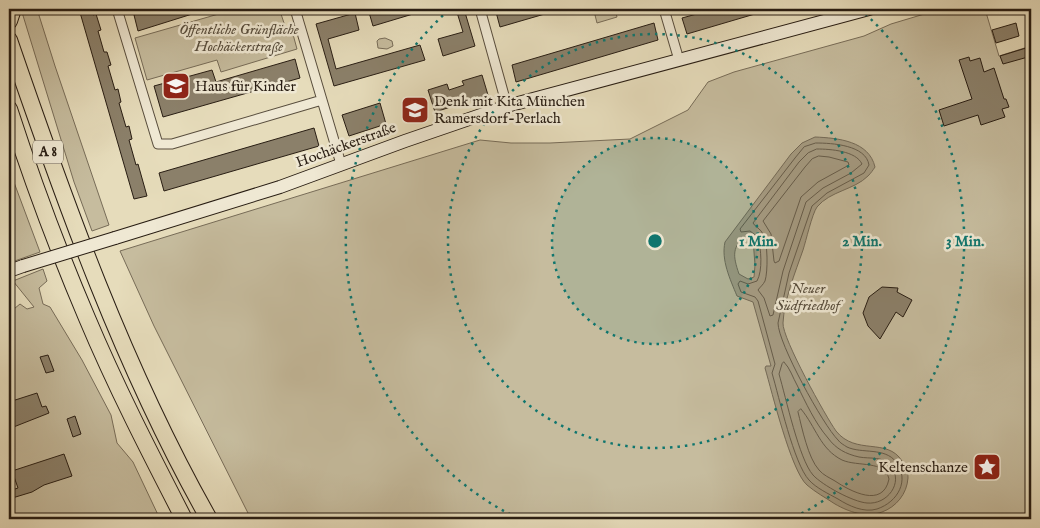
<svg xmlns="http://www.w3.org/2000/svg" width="1040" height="528" font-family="'IM FELL English',serif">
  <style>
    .green { fill: #c6bc9e; stroke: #776c58 }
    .water { fill: #a59b82; stroke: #736956; fill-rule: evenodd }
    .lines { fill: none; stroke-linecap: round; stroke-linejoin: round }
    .shore { stroke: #665c4a; stroke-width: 1 }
    .building { fill: #8b806a; stroke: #281d13 }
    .street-casing { stroke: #584d3d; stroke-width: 11 }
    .secondary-casing { stroke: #281d13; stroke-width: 14 }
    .highway-casing { stroke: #281d13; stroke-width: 18 }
    .street { stroke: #efe8d3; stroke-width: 9 }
    .secondary { stroke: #efe8d3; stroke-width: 12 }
    .highway { stroke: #e6dcbb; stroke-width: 16 }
    .secondary-bridge-casing { stroke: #281d13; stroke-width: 14; stroke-linecap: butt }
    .secondary-bridge { stroke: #efe8d3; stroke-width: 12 }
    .ring { fill: none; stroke: #0f766e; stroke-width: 2.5; stroke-dasharray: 2.5 5 }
    .labels { text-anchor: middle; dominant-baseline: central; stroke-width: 5; stroke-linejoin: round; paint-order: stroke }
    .shield { fill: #efe8d3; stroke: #645a4d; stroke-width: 1 }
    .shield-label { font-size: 14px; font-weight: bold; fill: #281d13 }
    .park-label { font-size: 15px; font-style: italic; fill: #574d3d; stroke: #efe8d3 }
    .poi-label { font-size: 15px; fill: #281d13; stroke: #efe8d3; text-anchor: start }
    .street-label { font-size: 15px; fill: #281d13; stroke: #efe8d3 }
    .centre { fill: #0f766e; stroke: #efe8d3; stroke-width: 2.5 }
    .ring-label { font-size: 15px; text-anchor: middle; font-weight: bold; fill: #0f766e; stroke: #efe8d3; stroke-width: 5; stroke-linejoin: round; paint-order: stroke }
  </style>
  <rect width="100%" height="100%" fill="#e6dcbb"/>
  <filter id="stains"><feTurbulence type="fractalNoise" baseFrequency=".004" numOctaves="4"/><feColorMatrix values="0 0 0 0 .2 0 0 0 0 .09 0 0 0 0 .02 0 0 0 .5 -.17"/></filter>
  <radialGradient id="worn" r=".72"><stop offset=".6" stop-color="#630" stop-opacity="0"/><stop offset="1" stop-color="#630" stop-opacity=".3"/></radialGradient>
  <!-- green -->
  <path class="green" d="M 21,9 L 37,9 L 55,66 L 109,225 L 92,231 L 74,182 Z
    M 236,9 L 286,9 L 280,11 L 286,29 L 291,27 L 297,49 L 221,72 L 217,60 L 147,80 L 135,38 Z
    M 603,9 L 615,9 L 617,17 L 597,23 L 594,11 Z
    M 941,9 L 985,9 L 999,56 L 1031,46 L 1031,519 L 251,519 L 154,326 L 120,251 L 480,140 L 511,143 L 550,143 L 630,139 L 688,110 L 708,82 L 734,72 L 864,36 L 891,24 Z
    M 385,38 L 392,41 L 393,46 L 387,49 L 378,48 L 377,41 L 379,39 Z
    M 9,169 L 40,252 L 9,263 Z
    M 43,269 L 47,281 L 39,288 L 43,304 L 50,307 L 82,360 L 111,415 L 117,443 L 133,462 L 160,519 L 9,519 L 9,313 L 20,304 L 27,309 L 34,307 L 13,281 Z"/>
  <!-- water -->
  <path class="water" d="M 815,137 C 838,138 869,141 875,167 C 873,170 871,173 868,176 C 854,190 830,191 817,207 C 812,214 806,241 803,250 C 795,273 784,300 783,323 C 782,338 826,417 836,431 C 856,456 887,437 902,461 C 906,467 908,471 908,478 C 907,494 896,507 882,512 C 866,518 849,512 835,504 C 826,498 815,492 807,485 C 791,471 772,392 765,368 L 766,366 L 771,366 L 753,302 L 737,296 C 730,279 721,260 725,242 L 791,154 L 802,143 ZM 748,235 L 753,239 L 755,265 L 754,277 L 748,279 L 739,274 C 733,256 731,246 748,235 Z"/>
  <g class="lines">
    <!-- shore -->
    <path class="shore" d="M 816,143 C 832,143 866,145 869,165 L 864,173 L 827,193 L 812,206 L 789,273 L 778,323 C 778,343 823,425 838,440 C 840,443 844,445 847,447 C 862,454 885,447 896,462 C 910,480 898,502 877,509 C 864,513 849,506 838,499 C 829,494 816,488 809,480 C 794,464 779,397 772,373 L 775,364 L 758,301 L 755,297 L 741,292 L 738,284 L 740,281 L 748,284 L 757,281 C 763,270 761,249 758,237 L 750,231 L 741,232 L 740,229 L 795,158 L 804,147 Z
      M 817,149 C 831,149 856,151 862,164 L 851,173 L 823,188 L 806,202 L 783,271 L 773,315 L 770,316 L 764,298 L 758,290 C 760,287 763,285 765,281 C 768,272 768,242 763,234 C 761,229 755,227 753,223 L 799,162 L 808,153 Z
      M 819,156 L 829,157 L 848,162 L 849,165 L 818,182 L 801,197 L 779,261 L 775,263 L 774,261 L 771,234 L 763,221 L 805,167 L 812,159 Z
      M 784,362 C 790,368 793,378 797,385 C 806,403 815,423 828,438 C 836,449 846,454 859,457 C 870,459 884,456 891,466 C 904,483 887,505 867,503 C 853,502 822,485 813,475 C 799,459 786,398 779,374 L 782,364 Z
      M 801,409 C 816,427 820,449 842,460 C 858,467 885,460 889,479 C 883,509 850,491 835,481 C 830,478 823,475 819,470 C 808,458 802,428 798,412 Z"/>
  </g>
  <!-- building -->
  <path class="building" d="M 79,9 L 92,9 L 93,15 L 96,14 L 101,30 L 98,31 L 104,52 L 107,52 L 111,65 L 108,66 L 115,90 L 118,89 L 121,102 L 119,103 L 126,127 L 129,126 L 132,139 L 129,140 L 136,165 L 138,164 L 147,196 L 134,199 Z
    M 153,9 L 204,9 L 205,10 L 138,31 L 134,15 Z
    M 368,9 L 423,9 L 423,11 L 373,26 Z
    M 456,9 L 464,9 L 475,46 L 443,56 L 438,39 L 463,32 Z
    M 507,9 L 555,9 L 555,11 L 500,27 L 496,12 Z
    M 715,9 L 765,9 L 765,11 L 687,34 L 682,18 Z
    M 355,13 L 359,30 L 328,39 L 336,69 L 420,45 L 425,60 L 334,86 L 316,24 Z
    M 654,23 L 658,40 L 516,82 L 512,65 Z
    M 1016,23 L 1019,36 L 996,43 L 992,30 Z
    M 1026,48 L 1028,57 L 1003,64 L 1000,56 Z
    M 969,57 L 970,61 L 980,58 L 984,72 L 994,68 L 1004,99 L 1006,99 L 1009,107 L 1002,109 L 1005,117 L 981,125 L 978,115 L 944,126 L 939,110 L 972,99 L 959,60 Z
    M 295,59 L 300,78 L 163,117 L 154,86 L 212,70 L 216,82 Z
    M 482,75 L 488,95 L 435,112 L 428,90 L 447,84 L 449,90 L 464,85 L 462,81 Z
    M 380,103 L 386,124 L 349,136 L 342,115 Z
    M 314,128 L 319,146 L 164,191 L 159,173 Z
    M 882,287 L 898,288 L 897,292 L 912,300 L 903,317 L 896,312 L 880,339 L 868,326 L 863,313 L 869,297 Z
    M 48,355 L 54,371 L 46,373 L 40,357 Z
    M 37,393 L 42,407 L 46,406 L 49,413 L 11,428 L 9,421 L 9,402 Z
    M 75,416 L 81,434 L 73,437 L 67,419 Z
    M 64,454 L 72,476 L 44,485 L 32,492 L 9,499 L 9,491 L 18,488 L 12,471 Z"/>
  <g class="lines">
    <defs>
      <path id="street" d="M 117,9 L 158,144 L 172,144 L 322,100
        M 295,9 L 341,164
        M 480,9 L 507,106
        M 664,9 L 679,60"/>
      <path id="secondary" d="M 115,238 L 280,187 L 405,141 L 507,106 L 869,9
        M 9,271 L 23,266"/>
      <path id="highway" d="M 9,21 L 12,12 L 11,9
        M 9,40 C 65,203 124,369 209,519
        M 9,109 C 32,180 58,250 87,318 C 116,387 150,453 184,519"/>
    </defs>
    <!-- street casing -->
    <use href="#street" class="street-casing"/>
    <!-- secondary casing -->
    <use href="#secondary" class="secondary-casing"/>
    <!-- highway casing -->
    <use href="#highway" class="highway-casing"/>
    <!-- street -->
    <use href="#street" class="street"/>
    <!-- secondary -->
    <use href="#secondary" class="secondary"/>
    <!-- highway -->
    <use href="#highway" class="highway"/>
    <defs>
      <path id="secondary-bridge" d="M 23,266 L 115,238"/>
    </defs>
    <!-- secondary-bridge casing -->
    <use href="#secondary-bridge" class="secondary-bridge-casing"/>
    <!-- secondary-bridge -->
    <use href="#secondary-bridge" class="secondary-bridge"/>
  </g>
  <!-- distance rings -->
  <circle cx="655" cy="241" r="103" fill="#0f766e" fill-opacity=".12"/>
  <g class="ring">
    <circle cx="655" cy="241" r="103"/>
    <circle cx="655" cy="241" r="207"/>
    <path d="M517 518A310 310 0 0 1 450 9M860 9A310 310 0 0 1 793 518"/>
  </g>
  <!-- icons -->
  <defs>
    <symbol id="school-square" viewBox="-11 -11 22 22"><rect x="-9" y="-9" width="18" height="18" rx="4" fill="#8f2418" stroke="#efe8d3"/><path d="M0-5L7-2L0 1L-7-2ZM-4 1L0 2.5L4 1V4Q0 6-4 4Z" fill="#fff"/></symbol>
    <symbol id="sight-square" viewBox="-11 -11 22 22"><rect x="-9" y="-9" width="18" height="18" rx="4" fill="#8f2418" stroke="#efe8d3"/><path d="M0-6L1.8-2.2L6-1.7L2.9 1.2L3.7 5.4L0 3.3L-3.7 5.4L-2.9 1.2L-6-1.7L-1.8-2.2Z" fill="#fff"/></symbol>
  </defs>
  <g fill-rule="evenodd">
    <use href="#school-square" x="160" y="70" width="32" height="32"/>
    <use href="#school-square" x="399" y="94" width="32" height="32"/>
    <use href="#sight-square" x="971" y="451" width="32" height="32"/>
  </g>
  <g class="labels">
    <!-- shield labels -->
    <rect class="shield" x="33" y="140.5" width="30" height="23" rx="4"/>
    <g class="shield-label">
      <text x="48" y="152">A 8</text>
    </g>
    <!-- park labels -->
    <g class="park-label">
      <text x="239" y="29">Öffentliche Grünfläche<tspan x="239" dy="17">Hochäckerstraße</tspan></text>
      <text x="808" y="288">Neuer<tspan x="808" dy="17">Südfriedhof</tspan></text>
    </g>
    <!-- poi labels -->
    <g class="poi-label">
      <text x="195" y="86">Haus für Kinder</text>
      <text x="434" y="101">Denk mit Kita München<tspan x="434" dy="17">Ramersdorf-Perlach</tspan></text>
      <text x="968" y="467" text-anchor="end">Keltenschanze</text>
    </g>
    <!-- street labels -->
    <g class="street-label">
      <text transform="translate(346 145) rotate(-20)">Hochäckerstraße</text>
    </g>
  </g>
  <circle cx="655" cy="241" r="8" class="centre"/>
  <g class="ring-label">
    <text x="758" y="246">1 Min.</text>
    <text x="862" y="246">2 Min.</text>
    <text x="965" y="246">3 Min.</text>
  </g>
  <!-- margin -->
  <rect width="1040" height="528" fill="none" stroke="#e6dcbb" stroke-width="30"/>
  <rect x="10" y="10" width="1020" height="508" fill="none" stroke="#281d13" stroke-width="2.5"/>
  <rect x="15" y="15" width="1010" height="498" fill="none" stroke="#281d13"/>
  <rect width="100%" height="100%" filter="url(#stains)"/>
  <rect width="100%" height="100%" fill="url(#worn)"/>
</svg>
